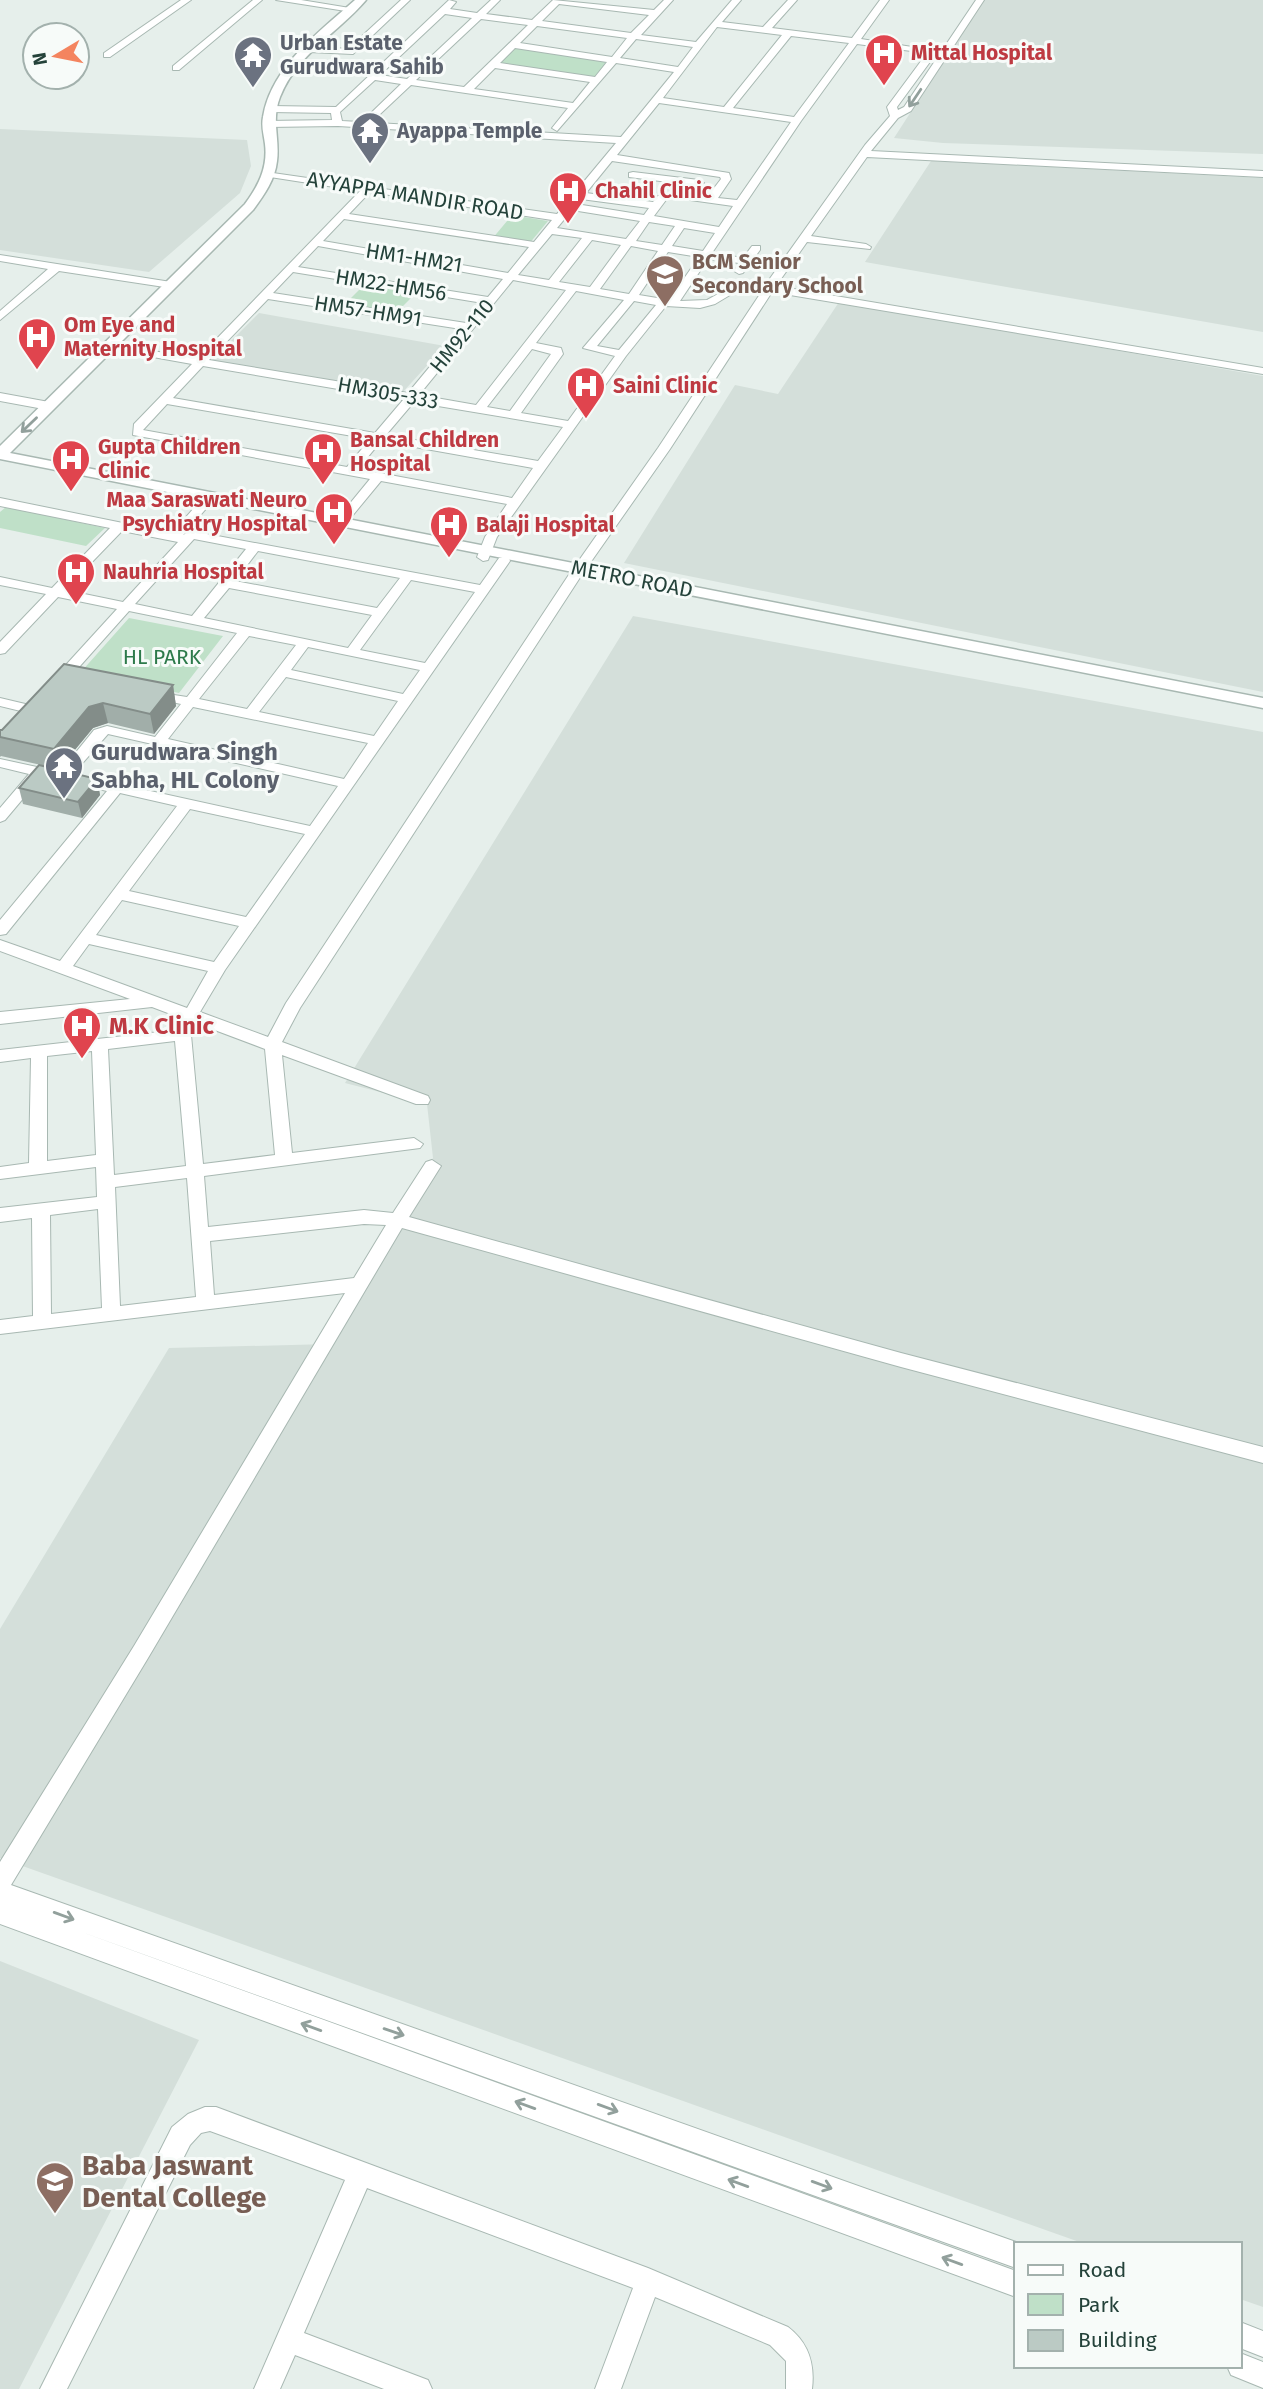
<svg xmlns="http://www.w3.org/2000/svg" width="1263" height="2389" font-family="'Fira Sans',sans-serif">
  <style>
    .built { fill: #d4dfda }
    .green { fill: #bfe0c8 }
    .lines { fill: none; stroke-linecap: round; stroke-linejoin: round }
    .minor-casing { stroke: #a8b8b2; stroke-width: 2 }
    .tertiary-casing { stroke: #a8b8b2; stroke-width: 3 }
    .minor { fill: #fff; fill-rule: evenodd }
    .tertiary { fill: #fff; fill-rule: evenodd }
    .wall { fill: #a1aea9 }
    .shaded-wall { fill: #838d89 }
    .building { fill: #bbcac4; stroke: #838d89; stroke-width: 2 }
    .oneway { stroke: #92a09c }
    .labels { text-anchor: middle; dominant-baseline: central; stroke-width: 6; stroke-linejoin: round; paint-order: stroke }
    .far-worship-label { font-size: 21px; font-weight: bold; fill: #5b616d; stroke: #f7fbf9; text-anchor: start }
    .far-health-label { font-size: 21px; font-weight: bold; fill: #be3a42; stroke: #f7fbf9; text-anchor: start }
    .far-street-label { font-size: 21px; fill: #24423a; stroke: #f7fbf9 }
    .far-education-label { font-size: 21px; font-weight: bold; fill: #785e54; stroke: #f7fbf9; text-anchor: start }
    .far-park-label { font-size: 21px; fill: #2d7a4b; stroke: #f7fbf9 }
    .worship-label { font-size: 24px; font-weight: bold; fill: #5b616d; stroke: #f7fbf9; text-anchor: start }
    .health-label { font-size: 24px; font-weight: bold; fill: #be3a42; stroke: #f7fbf9; text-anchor: start }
    .near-education-label { font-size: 28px; font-weight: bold; fill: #785e54; stroke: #f7fbf9; text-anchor: start }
  </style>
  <rect width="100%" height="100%" fill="#e6efeb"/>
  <!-- built -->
  <path class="built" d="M 983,0 L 1263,0 L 1263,154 L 943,143 L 894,138 Z
    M 0,129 L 247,140 L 251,166 L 240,193 L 149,272 L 0,250 Z
    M 931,161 L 1263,178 L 1263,332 L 865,262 Z
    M 839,302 L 1263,376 L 1263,692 L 624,563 L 735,385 L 778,394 Z
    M 259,313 L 445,346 L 401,394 L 212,360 Z
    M 633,616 L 1263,732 L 1263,2307 L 1240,2299 L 1240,2244 L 1085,2244 L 0,1858 L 0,1629 L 169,1348 L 329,1344 L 433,1158 L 427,1104 L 345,1083 Z
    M 0,1961 L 199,2040 L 19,2389 L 0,2389 Z"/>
  <!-- green -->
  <path class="green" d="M 517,47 L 611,60 L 594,79 L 497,65 Z
    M 512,215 L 548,221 L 529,244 L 492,239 Z
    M 365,284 L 416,293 L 395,314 L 344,305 Z
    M 6,507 L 105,528 L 86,546 L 0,528 L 0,512 Z
    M 129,618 L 223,636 L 179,693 L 80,673 Z"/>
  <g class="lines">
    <defs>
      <path id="minor" d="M 181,0 L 191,0 L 110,57 L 104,57 L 104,53 Z
        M 253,0 L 262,0 L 179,70 L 173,70 L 173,66 Z
        M 276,0 L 301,0 L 356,9 L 352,12 Z
        M 401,0 L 410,0 L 353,54 L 309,52 L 304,49 L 309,46 L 348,49 Z
        M 449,0 L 456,2 L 450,9 L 477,13 L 491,0 L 500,0 L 486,14 L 532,20 L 553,0 L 654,10 L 664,0 L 673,0 L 641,35 L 696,42 L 732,0 L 741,0 L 722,22 L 763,27 L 788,0 L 797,0 L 772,28 L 852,38 L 880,0 L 889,0 L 861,39 L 938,51 L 897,107 L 898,110 L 904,107 L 976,0 L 984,0 L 911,111 L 898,118 L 871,151 L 1263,171 L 1263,177 L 867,157 L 811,236 L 866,244 L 871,247 L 870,249 L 807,242 L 776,286 L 1263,368 L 1263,374 L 772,292 L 670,449 L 581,576 L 300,1008 L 282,1042 L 428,1096 L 430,1100 L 428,1104 L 416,1104 L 282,1055 L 292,1153 L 414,1138 L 423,1144 L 420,1148 L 204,1176 L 208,1227 L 364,1210 L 393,1213 L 426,1162 L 432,1160 L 441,1166 L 409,1217 L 901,1353 L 1263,1447 L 1263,1463 L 901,1367 L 402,1228 L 148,1658 L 11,1885 L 1016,2242 L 1019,2244 L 1016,2244 L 1016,2268 L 76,1930 L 1016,2271 L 1016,2297 L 0,1924 L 0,1862 L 134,1646 L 345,1293 L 0,1334 L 0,1320 L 33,1316 L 32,1218 L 0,1222 L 0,1208 L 97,1197 L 96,1167 L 0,1179 L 0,1167 L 29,1163 L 31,1058 L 0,1062 L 0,1050 L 177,1030 L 181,1018 L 152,1007 L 0,1024 L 0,1012 L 130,999 L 0,951 L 0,940 L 60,961 L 177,806 L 120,793 L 6,934 L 0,935 L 0,920 L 107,791 L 42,776 L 5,820 L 0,822 L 0,808 L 29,774 L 0,767 L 0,759 L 60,772 L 94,730 L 107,726 L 155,737 L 181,704 L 148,697 L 148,691 L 187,697 L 237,633 L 129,611 L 64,684 L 54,684 L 54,678 L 117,609 L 58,597 L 5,653 L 0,654 L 0,642 L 46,594 L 0,585 L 0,577 L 52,588 L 110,528 L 0,506 L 0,498 L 172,533 L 201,500 L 205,499 L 211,503 L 183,535 L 191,531 L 480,585 L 499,558 L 509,558 L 510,561 L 225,970 L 200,1012 L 268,1037 L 286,1003 L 568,576 L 658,448 L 762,291 L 740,289 L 715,304 L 700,308 L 666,306 L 626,356 L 497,537 L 488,560 L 483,561 L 477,557 L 485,537 L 507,504 L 381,481 L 339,532 L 335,533 L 329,529 L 370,479 L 133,435 L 134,424 L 192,364 L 97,347 L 91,344 L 93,342 L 198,358 L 360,191 L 270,177 L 266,176 L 266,172 L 557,214 L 616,143 L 338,126 L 268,127 L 263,124 L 268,121 L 332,120 L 331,113 L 271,112 L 266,109 L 271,106 L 336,107 ZM 559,4 L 649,15 L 631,33 L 542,21 ZM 445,14 L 472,18 L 407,79 L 380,75 ZM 481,19 L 528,25 L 464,87 L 416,80 ZM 537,26 L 627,38 L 612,57 L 520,43 ZM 717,27 L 782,35 L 724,107 L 663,98 ZM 791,36 L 849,43 L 794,117 L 733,108 ZM 636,39 L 693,47 L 678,67 L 620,58 ZM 857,44 L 927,53 L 887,107 L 890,116 L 865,145 L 766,284 L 738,283 L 707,300 L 680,301 L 708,259 L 739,263 L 734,271 L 739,274 L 743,273 L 760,250 L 760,246 L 752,246 L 743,258 L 712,253 L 801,121 ZM 515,48 L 607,62 L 595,77 L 500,63 ZM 616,63 L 674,72 L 621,137 L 342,121 L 340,112 L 375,80 L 401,84 L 372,112 L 372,116 L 378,116 L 411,85 L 568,108 L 552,128 L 557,131 ZM 495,68 L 590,82 L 573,103 L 474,89 ZM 659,103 L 791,122 L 737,200 L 718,198 L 731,179 L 729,173 L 617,155 ZM 612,161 L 720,177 L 721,179 L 708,196 L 676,192 L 658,196 L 653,202 L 586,193 ZM 370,192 L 552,220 L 534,242 L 349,214 ZM 676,198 L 733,206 L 719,227 L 654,216 L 666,200 ZM 581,199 L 649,208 L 644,215 L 576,204 ZM 572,210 L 640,221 L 626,239 L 557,228 ZM 344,219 L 529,247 L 508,273 L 323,241 ZM 649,222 L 675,226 L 662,245 L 636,241 ZM 684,228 L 715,233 L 703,251 L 672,246 ZM 552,234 L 582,238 L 549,280 L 518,275 ZM 592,240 L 621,245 L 590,287 L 559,282 ZM 318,246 L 503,279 L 488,297 L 298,267 ZM 631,246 L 658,251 L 629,294 L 600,289 ZM 668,252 L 699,257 L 669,300 L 639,295 ZM 293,272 L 483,303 L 466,323 L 273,293 ZM 513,280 L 566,290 L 476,405 L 419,395 ZM 576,291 L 624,300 L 583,348 L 615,356 L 568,421 L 521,413 L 563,354 L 561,348 L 536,343 ZM 268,299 L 461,329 L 408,393 L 209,360 ZM 634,301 L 656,305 L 619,350 L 597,346 ZM 532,349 L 551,354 L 510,411 L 487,407 ZM 203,366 L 403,400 L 375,433 L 173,398 ZM 414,402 L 563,427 L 538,461 L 386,435 ZM 167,404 L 370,439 L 347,467 L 143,430 ZM 381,441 L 533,468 L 512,498 L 358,469 ZM 122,531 L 178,542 L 123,602 L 65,590 ZM 194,539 L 246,549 L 192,616 L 135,604 ZM 258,551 L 400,578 L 377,608 L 235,581 ZM 411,580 L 475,592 L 425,663 L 360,650 ZM 229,588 L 372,615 L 348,648 L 204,618 ZM 249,636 L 296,645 L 247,709 L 199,699 ZM 308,647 L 420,670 L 403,694 L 291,670 ZM 286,677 L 398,701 L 374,736 L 259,712 ZM 193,707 L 368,743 L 344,779 L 168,739 ZM 108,734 L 338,786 L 310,826 L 73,774 ZM 190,809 L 305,834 L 246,917 L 129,891 ZM 122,900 L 239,926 L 214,962 L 96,935 ZM 89,944 L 208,971 L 187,1008 L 73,966 ZM 196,1023 L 265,1049 L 275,1155 L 203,1164 L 191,1035 ZM 175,1041 L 186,1166 L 114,1175 L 108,1049 ZM 92,1051 L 96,1155 L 47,1161 L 47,1056 ZM 187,1178 L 196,1297 L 120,1306 L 115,1187 ZM 98,1209 L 102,1308 L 51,1314 L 50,1215 ZM 364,1224 L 386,1225 L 354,1278 L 214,1295 L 210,1241 Z
        M 633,172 L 699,180 L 704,183 L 699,186 L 629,177 L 629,173 Z
        M 0,255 L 171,282 L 176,285 L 171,288 L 59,271 L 0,320 L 0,311 L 48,269 L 0,261 Z
        M 0,393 L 49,402 L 55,406 L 49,410 L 0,401 Z
        M 0,698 L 38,707 L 40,710 L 33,714 L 0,706 Z
        M 205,2107 L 216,2107 L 648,2268 L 788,2327 C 809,2343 815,2364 812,2389 L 786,2389 L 786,2361 L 770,2345 L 655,2297 L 621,2389 L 595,2389 L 633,2288 L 367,2188 L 304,2333 L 428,2380 L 432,2389 L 384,2389 L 295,2355 L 280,2389 L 254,2389 L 345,2180 L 210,2131 L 201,2133 L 190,2145 L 67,2389 L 40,2389 L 172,2127 L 188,2114 Z
        M 1240,2322 L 1263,2331 L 1263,2357 L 1240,2348 Z
        M 1240,2353 L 1263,2362 L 1263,2388 L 1231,2375 L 1227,2366 L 1240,2366 Z"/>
      <path id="tertiary" d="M 355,0 L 366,0 C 338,33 297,54 280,97 C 271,120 280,139 277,161 C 275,180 264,195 253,210 L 10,453 L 1263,698 L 1263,708 L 0,459 L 0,446 L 245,204 C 258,186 268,168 265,144 C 264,135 261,127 263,117 C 271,67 319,32 355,0 Z"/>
    </defs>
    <!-- minor casing -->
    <use href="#minor" class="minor-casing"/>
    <!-- tertiary casing -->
    <use href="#tertiary" class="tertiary-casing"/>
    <!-- minor -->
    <use href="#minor" class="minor"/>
    <!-- tertiary -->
    <use href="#tertiary" class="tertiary"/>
  </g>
  <!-- wall -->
  <path class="wall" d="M 173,685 L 176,706 L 154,734 L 108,723 L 93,728 L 59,769 L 1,756 L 0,757 L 0,730 Z
    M 97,779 L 100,795 L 82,818 L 23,804 L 19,788 Z"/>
  <!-- shaded-wall -->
  <path class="shaded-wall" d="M 173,685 L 176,706 L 154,734 L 150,714 Z
    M 103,703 L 108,723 L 93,728 L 59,769 L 54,749 L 89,707 Z
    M 97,779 L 100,795 L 82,818 L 78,802 Z"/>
  <!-- building -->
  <path class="building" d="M 64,664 L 173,685 L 150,714 L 103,703 L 89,707 L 54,749 L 0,737 L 0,730 L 2,730 Z
    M 39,765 L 97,779 L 78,802 L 19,788 Z"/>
  <!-- one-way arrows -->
  <defs><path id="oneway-shaft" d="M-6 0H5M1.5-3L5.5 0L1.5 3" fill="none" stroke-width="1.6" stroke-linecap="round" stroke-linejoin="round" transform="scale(1.75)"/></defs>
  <g class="oneway">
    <use href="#oneway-shaft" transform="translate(915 98) rotate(124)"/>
    <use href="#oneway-shaft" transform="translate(29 425) rotate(136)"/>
    <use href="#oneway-shaft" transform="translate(64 1916) rotate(20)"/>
    <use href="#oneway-shaft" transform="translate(311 2027) rotate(-160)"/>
    <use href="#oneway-shaft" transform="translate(394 2032) rotate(19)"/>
    <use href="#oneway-shaft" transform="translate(525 2105) rotate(-160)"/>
    <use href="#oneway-shaft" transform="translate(608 2108) rotate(20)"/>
    <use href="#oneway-shaft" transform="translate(738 2183) rotate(-160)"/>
    <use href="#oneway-shaft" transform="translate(822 2185) rotate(20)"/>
    <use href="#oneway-shaft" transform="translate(952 2261) rotate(-160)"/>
  </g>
  <!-- icons -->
  <defs>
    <symbol id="hospital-pin" viewBox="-11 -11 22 30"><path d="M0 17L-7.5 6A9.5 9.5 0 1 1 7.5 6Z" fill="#e0444e" stroke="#f7fbf9"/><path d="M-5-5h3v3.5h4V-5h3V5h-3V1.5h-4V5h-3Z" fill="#fff"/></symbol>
    <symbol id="temple-pin" viewBox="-11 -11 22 30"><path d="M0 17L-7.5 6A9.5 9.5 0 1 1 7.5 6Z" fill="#6b7280" stroke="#f7fbf9"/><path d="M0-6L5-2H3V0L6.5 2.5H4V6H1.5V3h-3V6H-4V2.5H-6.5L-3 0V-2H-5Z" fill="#fff"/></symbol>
    <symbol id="school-pin" viewBox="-11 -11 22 30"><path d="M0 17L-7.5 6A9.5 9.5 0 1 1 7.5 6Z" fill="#8d6e63" stroke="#f7fbf9"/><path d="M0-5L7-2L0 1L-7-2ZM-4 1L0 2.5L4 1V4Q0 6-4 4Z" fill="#fff"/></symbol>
    <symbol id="university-pin" viewBox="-11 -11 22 30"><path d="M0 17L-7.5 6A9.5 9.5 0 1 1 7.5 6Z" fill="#8d6e63" stroke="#f7fbf9"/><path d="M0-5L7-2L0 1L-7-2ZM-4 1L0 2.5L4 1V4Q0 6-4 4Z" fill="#fff"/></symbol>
  </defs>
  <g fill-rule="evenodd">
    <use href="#hospital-pin" x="862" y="31" width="44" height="60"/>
    <use href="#temple-pin" x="231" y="33" width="44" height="60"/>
    <use href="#temple-pin" x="348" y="109" width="44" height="60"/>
    <use href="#hospital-pin" x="546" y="169" width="44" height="60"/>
    <use href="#school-pin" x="643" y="252" width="44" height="60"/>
    <use href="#hospital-pin" x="15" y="315" width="44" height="60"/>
    <use href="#hospital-pin" x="564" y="364" width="44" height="60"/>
    <use href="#hospital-pin" x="301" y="430" width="44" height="60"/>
    <use href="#hospital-pin" x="49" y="437" width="44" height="60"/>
    <use href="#hospital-pin" x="312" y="490" width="44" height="60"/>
    <use href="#hospital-pin" x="427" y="503" width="44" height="60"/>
    <use href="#hospital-pin" x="54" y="550" width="44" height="60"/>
    <use href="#temple-pin" x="42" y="744" width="44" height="60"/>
    <use href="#hospital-pin" x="60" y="1004" width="44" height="60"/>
    <use href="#university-pin" x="33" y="2159" width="44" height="60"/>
  </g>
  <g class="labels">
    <!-- far-worship labels -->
    <g class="far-worship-label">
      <text x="280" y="43">Urban Estate<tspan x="280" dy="24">Gurudwara Sahib</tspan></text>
      <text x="397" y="131">Ayappa Temple</text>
    </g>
    <!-- far-health labels -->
    <g class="far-health-label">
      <text x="911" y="53">Mittal Hospital</text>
      <text x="595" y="191">Chahil Clinic</text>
      <text x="64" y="325">Om Eye and<tspan x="64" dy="24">Maternity Hospital</tspan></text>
      <text x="613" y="386">Saini Clinic</text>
      <text x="350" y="440">Bansal Children<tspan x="350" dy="24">Hospital</tspan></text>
      <text x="98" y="447">Gupta Children<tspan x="98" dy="24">Clinic</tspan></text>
      <text x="307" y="500" text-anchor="end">Maa Saraswati Neuro<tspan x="307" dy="24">Psychiatry Hospital</tspan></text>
      <text x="476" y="525">Balaji Hospital</text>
      <text x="103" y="572">Nauhria Hospital</text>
    </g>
    <!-- far-street labels -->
    <g class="far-street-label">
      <text transform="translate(415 196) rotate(9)">AYYAPPA MANDIR ROAD</text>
      <text transform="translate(414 258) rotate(9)">HM1-HM21</text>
      <text transform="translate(391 285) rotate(9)">HM22-HM56</text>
      <text transform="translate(368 311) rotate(9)">HM57-HM91</text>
      <text transform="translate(462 336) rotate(-51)">HM92-110</text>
      <text transform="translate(388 393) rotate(10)">HM305-333</text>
      <text transform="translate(632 579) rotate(11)">METRO ROAD</text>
    </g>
    <!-- far-education labels -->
    <g class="far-education-label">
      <text x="692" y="262">BCM Senior<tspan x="692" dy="24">Secondary School</tspan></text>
    </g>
    <!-- far-park labels -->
    <g class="far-park-label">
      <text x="162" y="657">HL PARK</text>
    </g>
    <!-- worship labels -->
    <g class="worship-label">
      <text x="91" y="752">Gurudwara Singh<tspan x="91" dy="28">Sabha, HL Colony</tspan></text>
    </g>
    <!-- health labels -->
    <g class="health-label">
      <text x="109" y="1026">M.K Clinic</text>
    </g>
    <!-- near-education labels -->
    <g class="near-education-label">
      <text x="82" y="2165">Baba Jaswant<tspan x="82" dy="32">Dental College</tspan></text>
    </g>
  </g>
  <!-- legend -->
  <rect x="1014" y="2242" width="228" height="126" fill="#f7fbf9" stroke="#a3b1ad" stroke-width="2"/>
  <rect x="1028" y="2265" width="35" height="10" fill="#ffffff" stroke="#a3b1ad" stroke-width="2"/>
  <text x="1078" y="2277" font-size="21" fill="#24423a">Road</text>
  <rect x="1028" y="2294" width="35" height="21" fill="#bfe0c8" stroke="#a3b1ad" stroke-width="2"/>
  <text x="1078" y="2312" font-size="21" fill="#24423a">Park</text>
  <rect x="1028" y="2330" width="35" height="21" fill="#bbcac4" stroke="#a3b1ad" stroke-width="2"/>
  <text x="1078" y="2347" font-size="21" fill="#24423a">Building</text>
  <!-- north arrow -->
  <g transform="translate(56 56) rotate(260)"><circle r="33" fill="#f7fbf9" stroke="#a3b1ad" stroke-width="2"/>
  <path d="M0-5L12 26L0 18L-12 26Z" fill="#f4845f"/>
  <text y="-10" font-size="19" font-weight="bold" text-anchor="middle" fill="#24423a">N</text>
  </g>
</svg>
